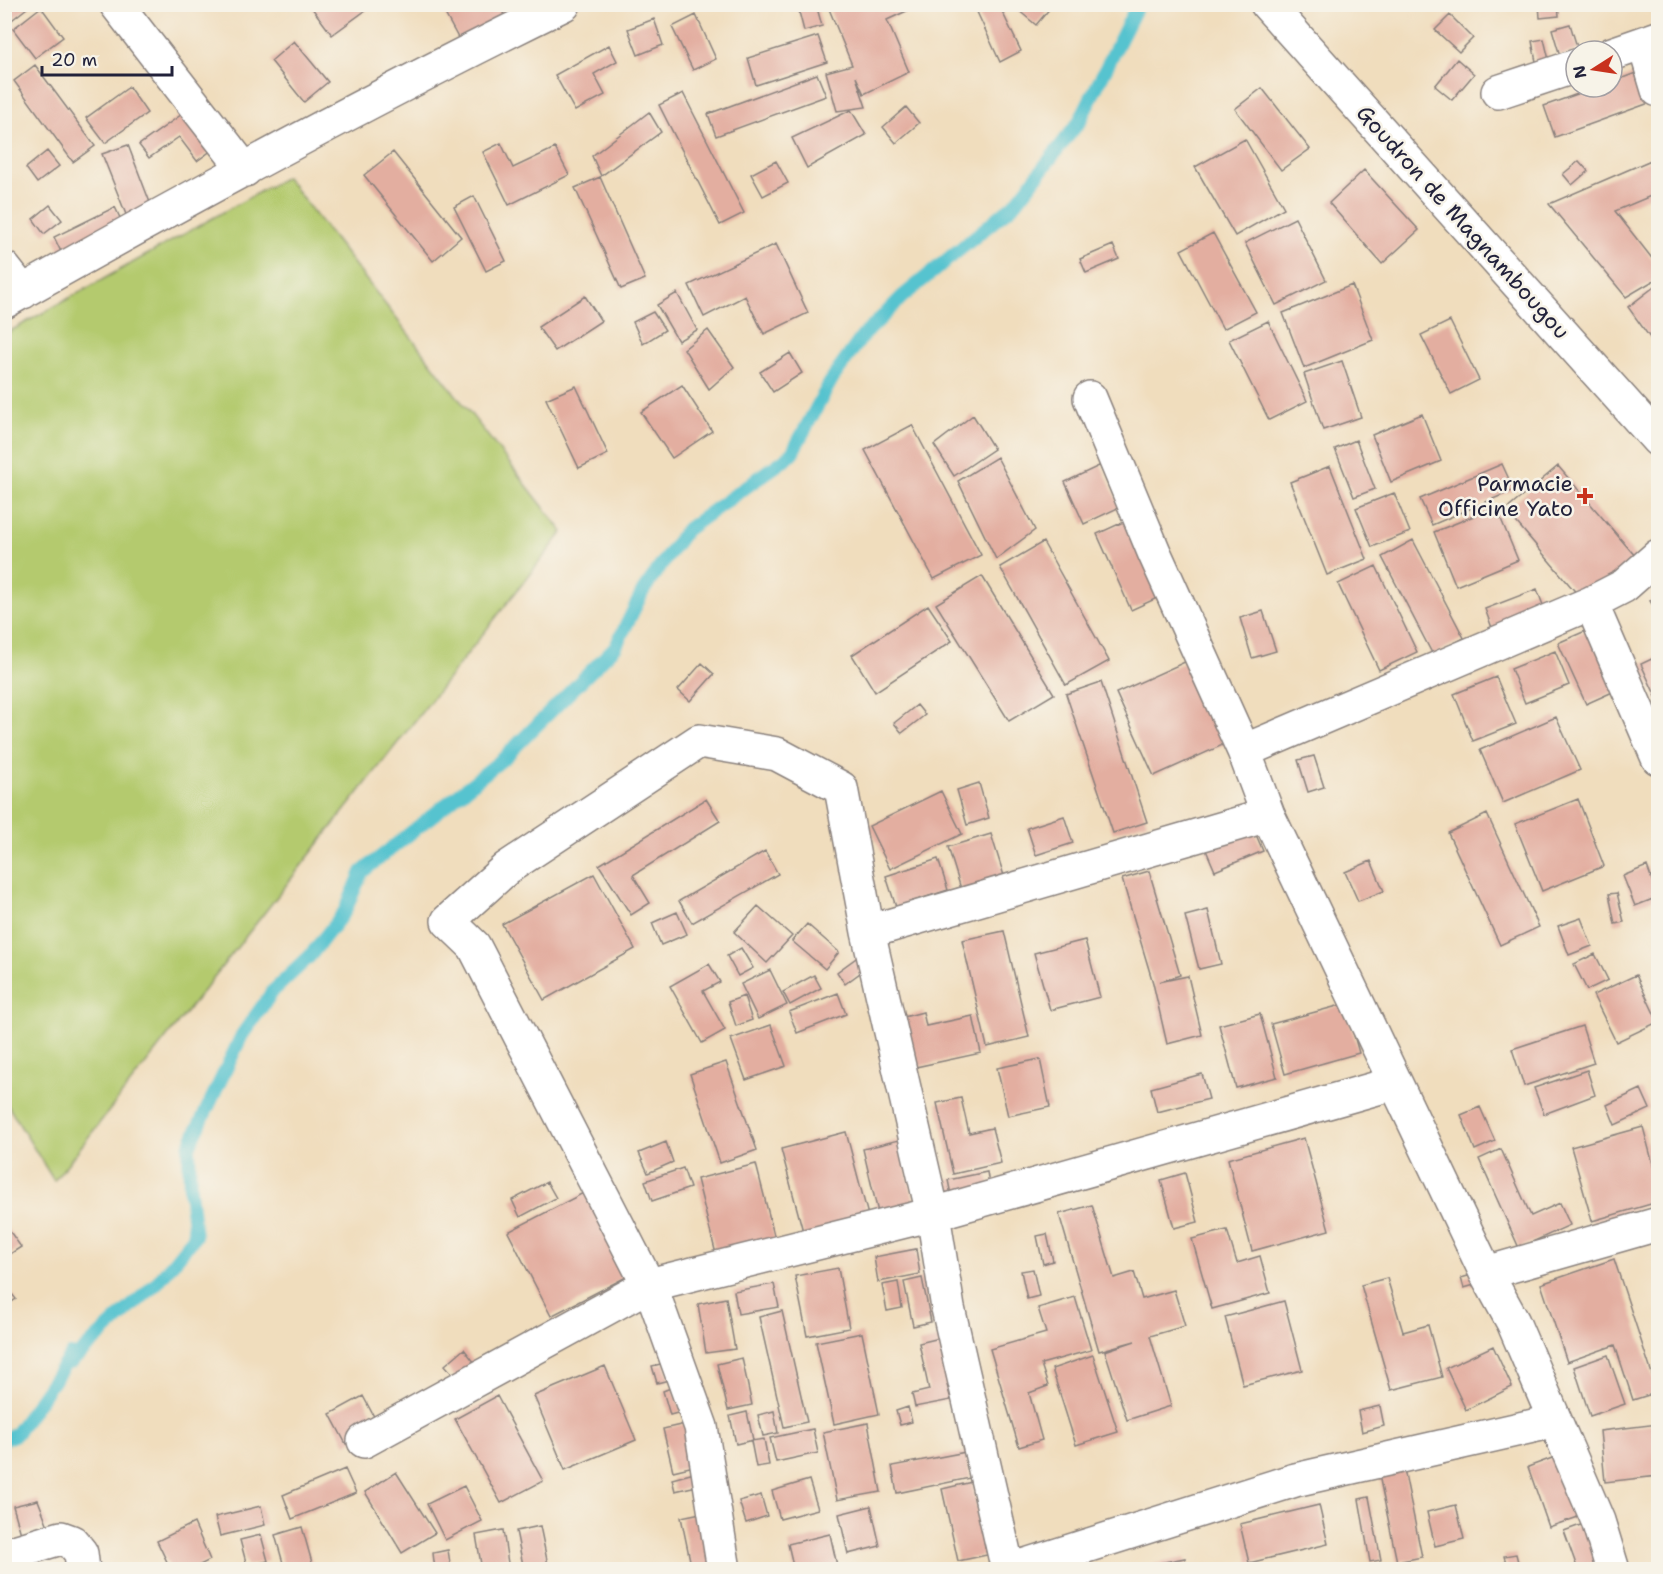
<svg xmlns="http://www.w3.org/2000/svg" width="1663" height="1574" font-family="'Shantell Sans',sans-serif">
  <style>
    .green { fill: #b4ca6e; stroke: #6b7654; stroke-width: 1.5 }
    .lines { fill: none; stroke-linecap: round; stroke-linejoin: round }
    .stream { stroke: #57c3cf; stroke-width: 14 }
    .building { fill: #e3aea0 }
    .street-casing { stroke: #89807c; stroke-width: 36 }
    .street { stroke: #fff; stroke-width: 33 }
    .poi-dot { fill: #c8321e; stroke: #f7f3e8; stroke-width: 2 }
    .labels { text-anchor: middle; dominant-baseline: central; stroke-width: 5; stroke-linejoin: round; paint-order: stroke }
    .street-label { font-size: 22px; fill: #22223b; stroke: #f7f3e8 }
    .poi-label { font-size: 22px; fill: #22223b; stroke: #f7f3e8; text-anchor: end }
  </style>
  <rect width="100%" height="100%" fill="#f7f3e8"/>
  <filter id="ink" filterUnits="userSpaceOnUse"><feTurbulence type="fractalNoise" baseFrequency=".0167" numOctaves="2"/><feDisplacementMap in="SourceGraphic" scale="12" xChannelSelector="R" yChannelSelector="G"/><feConvolveMatrix kernelMatrix="1 2 1 2 8 2 1 2 1" color-interpolation-filters="sRGB"/></filter>
  <filter id="wash" filterUnits="userSpaceOnUse"><feTurbulence type="fractalNoise" baseFrequency=".008" numOctaves="4" result="noise"/><feDisplacementMap in="SourceGraphic" scale="24" xChannelSelector="R" yChannelSelector="G"/><feGaussianBlur stdDeviation="1.35" result="paint"/><feColorMatrix in="noise" values="0 0 0 0 0 0 0 0 0 0 0 0 0 0 0 0 0 1.4 0 .05"/><feComposite in="paint" operator="in"/></filter>
  <g filter="url(#wash)">
    <rect width="100%" height="100%" fill="#f0ddbd"/>
    <!-- green -->
    <path class="green" d="M 286,177 L 563,532 L 54,1181 L 5,1101 L 5,334 Z"/>
    <g class="lines">
      <!-- stream -->
      <path class="stream" d="M 4,1439 L 16,1434 L 71,1355 L 71,1362 L 156,1284 L 195,1236 L 190,1190 L 189,1147 L 242,1035 L 273,991 L 310,956 L 345,911 L 362,872 L 504,758 L 616,646 L 643,591 L 686,530 L 791,455 L 832,379 L 862,337 L 902,297 L 1016,203 L 1079,122 L 1138,4"/>
    </g>
    <g id="blocks">
      <!-- building -->
      <path class="building" d="M 4,4 L 32,4 L 8,23 L 4,18 Z
        M 309,4 L 362,4 L 366,10 L 332,35 Z
        M 452,4 L 498,4 L 508,22 L 463,47 L 443,10 Z
        M 797,4 L 816,4 L 822,26 L 804,31 Z
        M 827,4 L 922,4 L 887,20 L 909,72 L 864,94 L 856,77 L 866,107 L 837,111 L 826,72 L 852,65 Z
        M 1011,4 L 1048,4 L 1051,7 L 1036,25 Z
        M 1539,4 L 1558,4 L 1559,16 L 1540,18 Z
        M 994,5 L 999,5 L 1021,51 L 1000,62 L 977,12 Z
        M 41,7 L 63,37 L 35,58 L 13,29 Z
        M 696,15 L 716,59 L 693,70 L 672,27 Z
        M 1450,15 L 1473,38 L 1459,52 L 1435,30 Z
        M 654,19 L 663,45 L 638,55 L 628,29 Z
        M 1570,24 L 1578,50 L 1560,56 L 1552,29 Z
        M 818,36 L 827,62 L 756,85 L 748,58 Z
        M 1544,39 L 1550,64 L 1537,67 L 1532,41 Z
        M 294,41 L 328,82 L 304,102 L 271,61 Z
        M 609,45 L 617,61 L 594,74 L 605,95 L 575,111 L 555,75 Z
        M 1457,59 L 1474,74 L 1452,100 L 1435,86 Z
        M 35,65 L 95,146 L 73,162 L 14,81 Z
        M 1641,71 L 1652,102 L 1555,137 L 1544,106 L 1597,87 L 1612,87 L 1612,82 Z
        M 817,74 L 826,96 L 716,136 L 708,114 Z
        M 129,87 L 147,113 L 105,143 L 86,118 Z
        M 1262,88 L 1310,149 L 1281,170 L 1235,109 Z
        M 683,93 L 744,213 L 720,225 L 659,105 Z
        M 906,107 L 919,123 L 896,143 L 883,127 Z
        M 851,110 L 866,135 L 807,168 L 792,138 Z
        M 185,112 L 212,150 L 197,161 L 179,137 L 149,158 L 139,145 Z
        M 649,112 L 661,132 L 601,176 L 592,156 Z
        M 1245,139 L 1284,208 L 1235,236 L 1195,167 Z
        M 501,143 L 513,168 L 555,148 L 569,175 L 509,205 L 483,152 Z
        M 128,145 L 154,213 L 129,222 L 102,154 Z
        M 47,151 L 59,166 L 37,183 L 26,168 Z
        M 393,152 L 461,237 L 433,261 L 364,175 Z
        M 1658,157 L 1658,193 L 1615,211 L 1658,266 L 1658,278 L 1626,297 L 1549,204 Z
        M 776,161 L 788,183 L 763,196 L 751,174 Z
        M 1579,161 L 1588,171 L 1572,185 L 1563,174 Z
        M 1364,170 L 1419,230 L 1382,264 L 1329,203 Z
        M 600,177 L 645,279 L 621,289 L 575,188 Z
        M 474,196 L 506,261 L 486,271 L 454,207 Z
        M 50,205 L 62,220 L 44,234 L 33,219 Z
        M 115,207 L 125,229 L 64,258 L 54,237 Z
        M 1295,218 L 1326,280 L 1276,305 L 1245,243 Z
        M 1213,233 L 1256,312 L 1223,329 L 1181,250 Z
        M 776,244 L 808,313 L 764,334 L 745,296 L 704,317 L 689,285 Z
        M 1113,245 L 1119,259 L 1086,273 L 1080,259 Z
        M 1658,284 L 1658,349 L 1628,307 Z
        M 1352,285 L 1373,340 L 1304,368 L 1283,313 Z
        M 677,293 L 697,330 L 678,341 L 657,305 Z
        M 585,296 L 601,321 L 555,351 L 538,327 Z
        M 653,312 L 665,330 L 643,344 L 633,322 Z
        M 1268,321 L 1307,401 L 1269,420 L 1229,340 Z
        M 1450,321 L 1479,380 L 1451,394 L 1421,335 Z
        M 708,330 L 734,367 L 709,389 L 684,349 Z
        M 790,353 L 802,373 L 773,392 L 760,372 Z
        M 1342,361 L 1361,417 L 1323,430 L 1304,374 Z
        M 682,385 L 712,431 L 672,458 L 641,412 Z
        M 576,386 L 608,454 L 579,468 L 546,399 Z
        M 1422,414 L 1441,461 L 1391,482 L 1372,435 Z
        M 973,415 L 994,449 L 954,476 L 934,445 Z
        M 912,425 L 981,555 L 934,579 L 865,450 Z
        M 1356,440 L 1375,489 L 1354,497 L 1335,449 Z
        M 997,457 L 1035,530 L 996,559 L 958,481 Z
        M 1502,464 L 1514,490 L 1432,525 L 1420,499 Z
        M 1101,465 L 1120,507 L 1084,524 L 1065,482 Z
        M 1330,466 L 1367,559 L 1327,575 L 1290,482 Z
        M 1558,466 L 1636,557 L 1584,602 L 1506,510 Z
        M 1394,493 L 1410,532 L 1372,547 L 1356,508 Z
        M 1496,507 L 1518,560 L 1456,586 L 1434,532 Z
        M 1132,518 L 1166,594 L 1131,610 L 1097,534 Z
        M 1413,540 L 1464,638 L 1433,655 L 1382,557 Z
        M 1043,542 L 1109,661 L 1066,685 L 1000,567 Z
        M 1376,566 L 1417,652 L 1379,670 L 1338,584 Z
        M 982,576 L 1054,694 L 1009,721 L 936,604 Z
        M 1537,589 L 1547,616 L 1495,636 L 1485,609 Z
        M 1658,594 L 1658,613 L 1650,601 Z
        M 928,605 L 952,641 L 875,692 L 852,655 Z
        M 1263,611 L 1276,651 L 1252,658 L 1240,618 Z
        M 1590,629 L 1617,690 L 1586,704 L 1558,643 Z
        M 1555,651 L 1569,685 L 1525,703 L 1511,669 Z
        M 1658,656 L 1658,701 L 1641,664 Z
        M 1187,661 L 1225,744 L 1154,776 L 1116,693 Z
        M 702,663 L 714,674 L 690,701 L 678,690 Z
        M 1496,677 L 1516,724 L 1473,741 L 1454,694 Z
        M 1101,682 L 1147,822 L 1113,833 L 1066,694 Z
        M 917,705 L 925,715 L 902,733 L 894,723 Z
        M 1556,717 L 1580,770 L 1503,803 L 1480,750 Z
        M 1314,756 L 1324,787 L 1308,792 L 1298,760 Z
        M 979,783 L 989,818 L 967,825 L 957,790 Z
        M 941,791 L 962,834 L 890,869 L 869,826 Z
        M 706,799 L 720,821 L 633,875 L 650,903 L 631,915 L 599,865 Z
        M 1578,799 L 1604,866 L 1542,891 L 1515,824 Z
        M 1487,814 L 1539,927 L 1500,945 L 1448,833 Z
        M 1064,816 L 1073,843 L 1036,855 L 1027,828 Z
        M 1254,830 L 1263,851 L 1215,871 L 1206,850 Z
        M 991,834 L 1005,879 L 962,892 L 948,847 Z
        M 765,851 L 778,874 L 692,923 L 679,901 Z
        M 938,859 L 948,890 L 896,907 L 886,876 Z
        M 1371,861 L 1384,891 L 1358,901 L 1345,872 Z
        M 1647,866 L 1658,897 L 1635,906 L 1623,876 Z
        M 1149,871 L 1180,975 L 1159,982 L 1188,976 L 1202,1035 L 1167,1044 L 1153,983 L 1122,879 Z
        M 594,874 L 635,949 L 544,1000 L 502,924 Z
        M 1617,893 L 1624,922 L 1615,924 L 1609,894 Z
        M 758,906 L 792,936 L 767,963 L 734,932 Z
        M 1208,910 L 1221,964 L 1199,969 L 1185,916 Z
        M 677,912 L 687,934 L 661,945 L 652,923 Z
        M 1581,918 L 1592,946 L 1569,955 L 1558,926 Z
        M 807,924 L 839,952 L 825,969 L 792,941 Z
        M 1004,931 L 1029,1037 L 987,1047 L 962,940 Z
        M 1085,940 L 1100,997 L 1050,1010 L 1034,953 Z
        M 741,948 L 753,968 L 738,976 L 727,956 Z
        M 1595,954 L 1608,980 L 1587,990 L 1574,964 Z
        M 859,956 L 868,967 L 845,984 L 837,972 Z
        M 709,964 L 720,982 L 703,991 L 725,1030 L 702,1043 L 670,986 Z
        M 770,970 L 787,1005 L 758,1019 L 741,984 Z
        M 814,975 L 821,988 L 790,1005 L 783,992 Z
        M 1636,975 L 1658,1022 L 1616,1042 L 1593,995 Z
        M 838,993 L 846,1014 L 797,1033 L 789,1012 Z
        M 744,996 L 752,1020 L 736,1026 L 728,1002 Z
        M 1345,1004 L 1359,1053 L 1285,1074 L 1271,1024 Z
        M 923,1012 L 926,1026 L 973,1016 L 981,1053 L 911,1068 L 900,1018 Z
        M 1260,1014 L 1277,1077 L 1236,1088 L 1219,1025 Z
        M 771,1025 L 786,1066 L 746,1080 L 731,1039 Z
        M 1582,1026 L 1594,1063 L 1524,1086 L 1512,1049 Z
        M 1040,1059 L 1050,1107 L 1008,1116 L 997,1068 Z
        M 726,1062 L 757,1150 L 720,1163 L 690,1074 Z
        M 1587,1070 L 1595,1095 L 1544,1114 L 1534,1088 Z
        M 1202,1074 L 1209,1099 L 1157,1112 L 1151,1088 Z
        M 1641,1089 L 1650,1109 L 1615,1125 L 1607,1105 Z
        M 961,1098 L 969,1133 L 992,1128 L 1001,1163 L 953,1174 L 937,1103 Z
        M 1480,1107 L 1495,1141 L 1475,1150 L 1461,1115 Z
        M 1643,1127 L 1658,1183 L 1658,1202 L 1592,1221 L 1571,1147 Z
        M 846,1132 L 870,1223 L 805,1239 L 781,1149 Z
        M 1304,1138 L 1329,1230 L 1252,1251 L 1228,1159 Z
        M 899,1140 L 917,1213 L 880,1221 L 863,1149 Z
        M 666,1142 L 673,1162 L 648,1173 L 639,1153 Z
        M 1501,1149 L 1531,1216 L 1560,1203 L 1570,1225 L 1519,1248 L 1479,1159 Z
        M 756,1164 L 777,1247 L 718,1262 L 697,1179 Z
        M 683,1168 L 690,1188 L 652,1201 L 645,1181 Z
        M 987,1172 L 991,1197 L 953,1205 L 948,1180 Z
        M 1185,1173 L 1198,1222 L 1174,1228 L 1161,1180 Z
        M 547,1182 L 556,1198 L 520,1217 L 512,1200 Z
        M 591,1189 L 634,1273 L 551,1316 L 508,1232 Z
        M 1092,1205 L 1114,1278 L 1134,1272 L 1142,1299 L 1174,1290 L 1185,1326 L 1150,1336 L 1171,1406 L 1127,1420 L 1105,1351 L 1135,1341 L 1099,1351 L 1059,1214 Z
        M 6,1226 L 21,1247 L 4,1258 L 4,1228 Z
        M 1227,1230 L 1237,1263 L 1260,1256 L 1270,1293 L 1212,1309 L 1192,1239 Z
        M 1047,1234 L 1053,1261 L 1043,1264 L 1037,1236 Z
        M 916,1249 L 920,1274 L 878,1282 L 874,1257 Z
        M 1614,1259 L 1658,1392 L 1633,1400 L 1615,1345 L 1567,1362 L 1541,1284 Z
        M 838,1268 L 849,1328 L 807,1336 L 795,1276 Z
        M 1033,1269 L 1039,1296 L 1027,1299 L 1021,1271 Z
        M 1475,1274 L 1478,1284 L 1464,1288 L 1461,1278 Z
        M 922,1278 L 931,1322 L 913,1326 L 904,1282 Z
        M 1387,1278 L 1403,1332 L 1428,1325 L 1442,1377 L 1391,1390 L 1361,1285 Z
        M 898,1282 L 902,1308 L 887,1311 L 882,1285 Z
        M 4,1284 L 16,1299 L 4,1307 Z
        M 774,1284 L 779,1307 L 738,1314 L 734,1291 Z
        M 1075,1297 L 1091,1350 L 1041,1364 L 1048,1386 L 1029,1393 L 1042,1440 L 1019,1447 L 990,1349 L 1046,1333 L 1038,1308 Z
        M 726,1298 L 735,1349 L 706,1353 L 698,1304 Z
        M 1284,1301 L 1302,1370 L 1243,1385 L 1225,1317 Z
        M 782,1311 L 807,1422 L 784,1427 L 759,1317 Z
        M 862,1333 L 879,1414 L 834,1424 L 816,1342 Z
        M 940,1338 L 951,1384 L 947,1385 L 951,1400 L 915,1407 L 912,1394 L 929,1390 L 919,1343 Z
        M 1493,1346 L 1512,1387 L 1466,1410 L 1446,1368 Z
        M 464,1349 L 475,1363 L 456,1378 L 445,1365 Z
        M 1093,1355 L 1118,1432 L 1076,1445 L 1052,1369 Z
        M 1608,1355 L 1625,1404 L 1590,1416 L 1574,1367 Z
        M 742,1358 L 752,1405 L 728,1410 L 717,1364 Z
        M 665,1363 L 669,1380 L 657,1383 L 652,1366 Z
        M 605,1366 L 636,1440 L 565,1470 L 534,1396 Z
        M 673,1387 L 681,1412 L 670,1415 L 663,1391 Z
        M 363,1396 L 379,1426 L 346,1444 L 330,1414 Z
        M 497,1396 L 543,1481 L 501,1503 L 455,1419 Z
        M 1380,1406 L 1384,1426 L 1362,1432 L 1358,1411 Z
        M 908,1407 L 912,1422 L 900,1425 L 896,1411 Z
        M 774,1411 L 778,1433 L 763,1436 L 758,1415 Z
        M 747,1412 L 753,1440 L 736,1444 L 730,1416 Z
        M 868,1423 L 881,1492 L 837,1500 L 823,1432 Z
        M 685,1424 L 694,1466 L 673,1471 L 663,1429 Z
        M 1658,1424 L 1658,1476 L 1605,1482 L 1600,1431 Z
        M 813,1429 L 818,1453 L 776,1462 L 770,1438 Z
        M 764,1439 L 769,1465 L 756,1467 L 751,1441 Z
        M 966,1452 L 970,1478 L 897,1493 L 892,1466 Z
        M 1563,1454 L 1584,1515 L 1549,1527 L 1528,1467 Z
        M 345,1469 L 356,1493 L 292,1519 L 283,1495 Z
        M 1404,1469 L 1422,1557 L 1397,1562 L 1379,1475 Z
        M 396,1472 L 435,1533 L 402,1553 L 365,1492 Z
        M 698,1472 L 701,1485 L 675,1491 L 672,1479 Z
        M 809,1480 L 818,1509 L 780,1519 L 772,1491 Z
        M 972,1482 L 987,1555 L 958,1561 L 942,1489 Z
        M 464,1486 L 482,1521 L 445,1540 L 427,1504 Z
        M 761,1495 L 767,1516 L 746,1523 L 739,1501 Z
        M 1369,1497 L 1381,1560 L 1370,1562 L 1359,1499 Z
        M 38,1500 L 48,1526 L 21,1534 L 13,1506 Z
        M 1319,1505 L 1328,1544 L 1249,1563 L 1240,1524 Z
        M 1456,1505 L 1464,1539 L 1435,1546 L 1427,1512 Z
        M 261,1506 L 265,1525 L 220,1536 L 215,1517 Z
        M 871,1506 L 880,1546 L 848,1554 L 839,1514 Z
        M 706,1512 L 717,1570 L 692,1570 L 681,1517 Z
        M 194,1523 L 210,1560 L 190,1570 L 171,1570 L 157,1541 Z
        M 1586,1523 L 1602,1570 L 1578,1570 L 1564,1531 Z
        M 540,1526 L 549,1570 L 524,1570 L 516,1531 Z
        M 302,1527 L 314,1570 L 285,1570 L 275,1535 Z
        M 503,1530 L 509,1570 L 482,1570 L 476,1535 Z
        M 830,1534 L 838,1570 L 794,1570 L 788,1544 Z
        M 261,1535 L 268,1561 L 247,1566 L 240,1540 Z
        M 448,1550 L 451,1570 L 435,1570 L 433,1553 Z
        M 1516,1554 L 1520,1570 L 1508,1570 L 1504,1556 Z
        M 1185,1558 L 1187,1570 L 1134,1570 L 1134,1568 Z"/>
    </g>
  </g>
  <g filter="url(#ink)">
    <use href="#blocks" fill-opacity="0" stroke="#89807c" stroke-width="1.5"/>
    <g class="lines">
      <defs>
        <path id="street" d="M 116,4 L 245,170
          M 1267,4 L 1658,440
          M 1644,43 L 1658,90
          M 1612,54 L 1658,38
          M 1498,92 L 1576,66
          M 4,268 L 23,292
          M 4,302 C 188,198 374,97 564,4
          M 1090,398 L 1154,552 L 1244,751 L 1268,815 L 1486,1273 L 1513,1322 L 1598,1521 L 1613,1570
          M 1591,603 L 1658,758
          M 1244,751 L 1591,603 L 1624,586 L 1658,556
          M 868,932 L 1268,815
          M 1486,1273 L 1658,1224
          M 364,1441 L 649,1285 L 933,1214 L 1395,1083
          M 4,1555 L 61,1538 L 72,1542 L 81,1553 L 83,1570
          M 724,1570 L 701,1427 L 654,1296 L 474,946 L 448,921 L 507,868 L 699,741 L 777,754 L 841,788 L 868,932 L 933,1214 L 948,1308 L 1008,1570
          M 1010,1570 L 1295,1480 L 1555,1421"/>
      </defs>
      <!-- street casing -->
      <use href="#street" class="street-casing"/>
      <!-- street -->
      <use href="#street" class="street"/>
    </g>
  </g>
  <!-- markers -->
  <path class="poi-dot" d="M1582 487h6v6h6v6h-6v6h-6v-6h-6v-6h6z"/>
  <g class="labels">
    <!-- street labels -->
    <g class="street-label">
      <text transform="translate(1463 222) rotate(48)">Goudron de Magnambougou</text>
    </g>
    <!-- poi labels -->
    <g class="poi-label">
      <text x="1573" y="483">Parmacie<tspan x="1573" dy="25">Officine Yato</tspan></text>
    </g>
  </g>
  <!-- margin -->
  <rect width="1663" height="1574" fill="none" stroke="#f7f3e8" stroke-width="24"/>
  <!-- north arrow -->
  <g transform="translate(1594 69) rotate(258)"><circle r="28" fill="#f7f3e8" stroke="#a29fa3" stroke-width="1.5"/>
  <path d="M0-4.5L10 22L0 15L-10 22Z" fill="#c8321e"/>
  <text y="-9" font-size="16" font-weight="bold" text-anchor="middle" fill="#22223b">N</text>
  </g>
  <!-- scale -->
  <path d="M42 66v9h130v-9" fill="none" stroke="#22223b" stroke-width="3"/>
  <text x="51" y="66" font-size="18" fill="#22223b" stroke="#f7f3e8" stroke-width="4.5" paint-order="stroke">20 m</text>
</svg>
